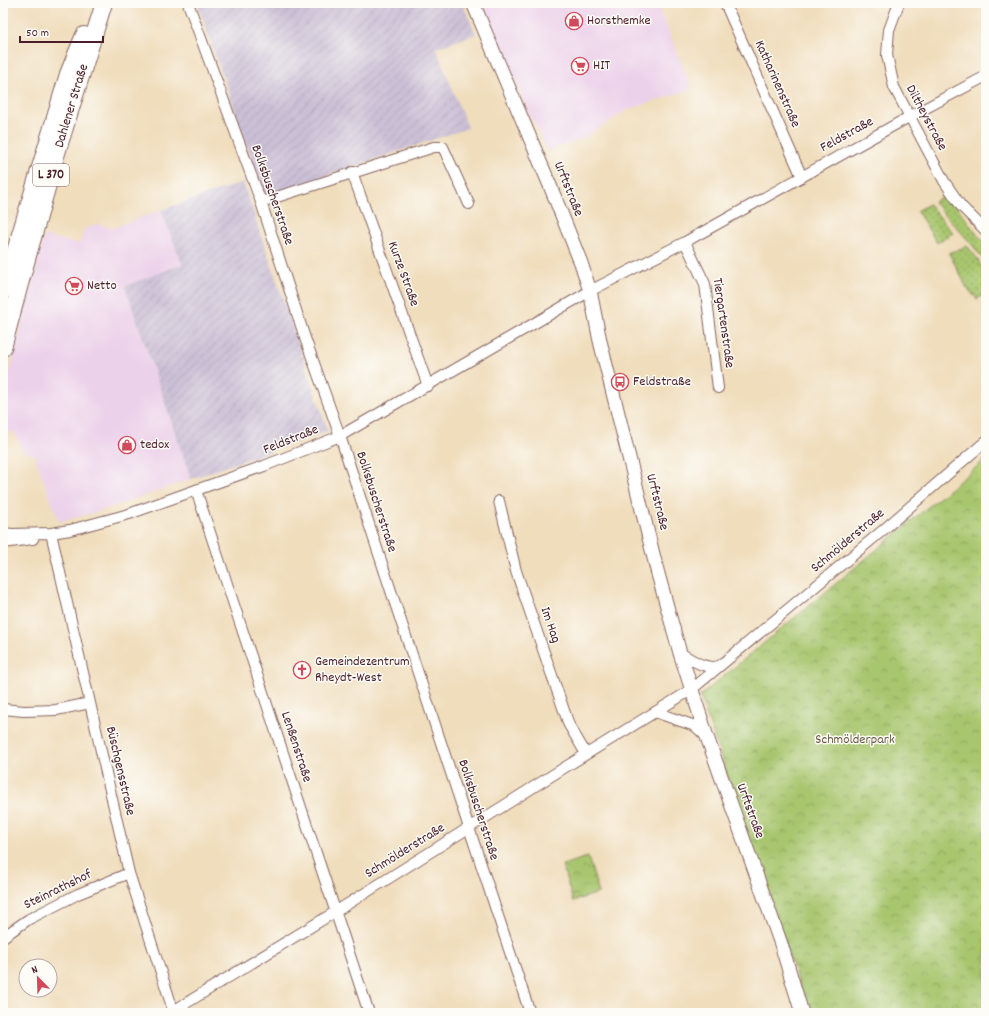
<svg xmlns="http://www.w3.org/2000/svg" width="989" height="1016" font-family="Dekko,sans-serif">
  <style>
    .built { fill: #ecd1ea }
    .industrial { fill: url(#industrial-furrows) }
    .grass { fill: url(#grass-dots); stroke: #79724c }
    .park { fill: url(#park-crowns); stroke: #79724c }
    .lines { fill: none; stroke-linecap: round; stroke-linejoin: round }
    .minor-casing { stroke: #84625e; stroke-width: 12 }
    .tertiary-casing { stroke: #84625e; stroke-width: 15 }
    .primary-casing { stroke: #84625e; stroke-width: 18 }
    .minor { stroke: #fff; stroke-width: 10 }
    .tertiary { stroke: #fff; stroke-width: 13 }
    .primary { stroke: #fff; stroke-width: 16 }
    .labels { text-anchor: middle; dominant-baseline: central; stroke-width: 3; stroke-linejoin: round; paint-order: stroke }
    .shield { fill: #fdfcf7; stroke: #806168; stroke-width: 1 }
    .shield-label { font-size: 13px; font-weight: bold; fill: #4a1f2b }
    .poi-label { font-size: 14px; fill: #4a1f2b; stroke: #fdfcf7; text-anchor: start }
    .street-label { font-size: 14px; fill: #4a1f2b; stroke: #fdfcf7 }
    .park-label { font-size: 14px; fill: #6b5942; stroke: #fdfcf7 }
  </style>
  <defs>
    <pattern id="industrial-furrows" width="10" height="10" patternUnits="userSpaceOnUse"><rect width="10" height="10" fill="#cbbfd5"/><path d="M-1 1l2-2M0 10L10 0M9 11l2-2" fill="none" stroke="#b0a4b7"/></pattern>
    <pattern id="grass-dots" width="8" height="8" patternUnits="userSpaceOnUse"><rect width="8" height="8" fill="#a8c66e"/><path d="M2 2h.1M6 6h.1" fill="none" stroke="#8ba05b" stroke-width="1.8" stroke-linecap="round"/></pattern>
    <pattern id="park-crowns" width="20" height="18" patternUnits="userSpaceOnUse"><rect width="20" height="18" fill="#a8c66e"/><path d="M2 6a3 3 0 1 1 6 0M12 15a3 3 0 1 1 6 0" fill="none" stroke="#8ba05b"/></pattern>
  </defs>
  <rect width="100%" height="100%" fill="#fdfcf7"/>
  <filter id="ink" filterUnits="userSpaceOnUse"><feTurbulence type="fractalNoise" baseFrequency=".025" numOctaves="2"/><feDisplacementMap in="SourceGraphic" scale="8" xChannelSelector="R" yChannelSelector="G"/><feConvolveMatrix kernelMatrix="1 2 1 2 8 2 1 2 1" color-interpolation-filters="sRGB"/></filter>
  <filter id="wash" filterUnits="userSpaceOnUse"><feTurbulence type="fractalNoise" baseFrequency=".012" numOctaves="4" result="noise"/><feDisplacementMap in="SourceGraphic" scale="16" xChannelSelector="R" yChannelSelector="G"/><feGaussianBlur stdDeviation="0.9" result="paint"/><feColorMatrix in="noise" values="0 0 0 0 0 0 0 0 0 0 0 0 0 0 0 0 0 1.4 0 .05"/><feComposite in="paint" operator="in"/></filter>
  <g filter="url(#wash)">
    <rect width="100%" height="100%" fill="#f0ddbc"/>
    <!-- built -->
    <path class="built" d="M 483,3 L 657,3 L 692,89 L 627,110 L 580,140 L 547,151 L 533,119 L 531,120 Z
      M 161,210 L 182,264 L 125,286 L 191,479 L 100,511 L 59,522 L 34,454 L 23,452 L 14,431 L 3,435 L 3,399 L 44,236 L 80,244 L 84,229 L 97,224 L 113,228 Z"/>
    <!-- industrial -->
    <path class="industrial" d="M 197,3 L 462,3 L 476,34 L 436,48 L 468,128 L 265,196 Z
      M 243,182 L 328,431 L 191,479 L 125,286 L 182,264 L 161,210 Z"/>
    <!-- grass -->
    <path class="grass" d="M 946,193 L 950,197 L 976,233 L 986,244 L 986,264 C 972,241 951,223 934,202 Z
      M 929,204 L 953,233 L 937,243 L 917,211 Z
      M 967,246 C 981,261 986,273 986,293 L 977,299 L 967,288 L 949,253 Z"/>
    <!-- park -->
    <path class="park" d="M 986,459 L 986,1013 L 809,1013 L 700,696 Z
      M 588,857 L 599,893 L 573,901 L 562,865 Z"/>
  </g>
  <g filter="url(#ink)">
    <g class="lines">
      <defs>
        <path id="minor" d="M 188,3 L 261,202 L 305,338 L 340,436 L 530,1013
          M 725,3 L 802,177
          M 899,3 L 889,30 L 887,55 L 894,87 L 944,181 L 961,206 L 986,231
          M 352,172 L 428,386
          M 261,202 L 434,147 L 443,147 L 469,204
          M 685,242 L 705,284 L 718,388
          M 196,490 L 369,1013
          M 499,501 L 516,571 L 569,725 L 586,754
          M 3,533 L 12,534 L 51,533 L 70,530 L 129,514 L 196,490 L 264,466 L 340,436 L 590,291 L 685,242 L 909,117 L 986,76
          M 51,533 L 129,873 L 174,1013
          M 3,543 L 33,539
          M 680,653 C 691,659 708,672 721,665
          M 3,709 L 24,711 L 56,710 L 90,703
          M 655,712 L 695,726 L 707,737
          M 3,937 L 29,919 L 78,894 L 129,873
          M 170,1013 L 335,912 L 567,766 L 691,690 L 882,531 L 986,441"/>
        <path id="tertiary" d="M 473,3 L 549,183 L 581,263 L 590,291 L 600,341 L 658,574 L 680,653 L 707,737 L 781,944 L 802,1013"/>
        <path id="primary" d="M 3,291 L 68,74 L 84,35
          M 3,348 L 20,284 L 56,156 L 104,3"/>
      </defs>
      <!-- minor casing -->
      <use href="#minor" class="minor-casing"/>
      <!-- tertiary casing -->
      <use href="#tertiary" class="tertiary-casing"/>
      <!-- primary casing -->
      <use href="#primary" class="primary-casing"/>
      <!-- minor -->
      <use href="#minor" class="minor"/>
      <!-- tertiary -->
      <use href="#tertiary" class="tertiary"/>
      <!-- primary -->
      <use href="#primary" class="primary"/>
    </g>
  </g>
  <!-- icons -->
  <defs>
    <symbol id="shop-ring" viewBox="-11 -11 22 22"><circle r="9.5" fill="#fdfcf7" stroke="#d1495b" stroke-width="1.5"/><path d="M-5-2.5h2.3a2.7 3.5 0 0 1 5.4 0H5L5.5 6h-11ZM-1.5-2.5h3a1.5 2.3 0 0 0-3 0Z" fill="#d1495b"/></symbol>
    <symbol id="supermarket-ring" viewBox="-11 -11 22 22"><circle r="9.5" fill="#fdfcf7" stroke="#d1495b" stroke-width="1.5"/><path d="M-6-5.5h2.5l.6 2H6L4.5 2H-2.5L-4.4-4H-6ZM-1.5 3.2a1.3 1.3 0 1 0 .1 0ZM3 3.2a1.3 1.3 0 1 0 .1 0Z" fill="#d1495b"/></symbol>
    <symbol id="bus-ring" viewBox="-11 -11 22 22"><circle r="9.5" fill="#fdfcf7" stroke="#d1495b" stroke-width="1.5"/><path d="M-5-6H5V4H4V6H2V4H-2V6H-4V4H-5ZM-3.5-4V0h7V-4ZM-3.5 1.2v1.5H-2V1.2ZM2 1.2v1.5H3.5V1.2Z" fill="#d1495b"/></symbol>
    <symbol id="church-ring" viewBox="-11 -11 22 22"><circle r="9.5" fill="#fdfcf7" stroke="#d1495b" stroke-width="1.5"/><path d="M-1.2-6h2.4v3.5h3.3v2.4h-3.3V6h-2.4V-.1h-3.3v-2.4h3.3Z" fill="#d1495b"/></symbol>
  </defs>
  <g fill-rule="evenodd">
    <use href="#shop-ring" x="564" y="11" width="20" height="20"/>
    <use href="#supermarket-ring" x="570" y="56" width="20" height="20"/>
    <use href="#supermarket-ring" x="64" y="276" width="20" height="20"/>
    <use href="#bus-ring" x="610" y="372" width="20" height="20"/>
    <use href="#shop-ring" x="117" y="435" width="20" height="20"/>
    <use href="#church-ring" x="292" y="660" width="20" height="20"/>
  </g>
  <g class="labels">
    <!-- shield labels -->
    <rect class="shield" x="33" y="164" width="36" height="22" rx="3"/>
    <g class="shield-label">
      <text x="51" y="175">L 370</text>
    </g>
    <!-- poi labels -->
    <g class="poi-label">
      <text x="587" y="21">Horsthemke</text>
      <text x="593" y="66">HIT</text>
      <text x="87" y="286">Netto</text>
      <text x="633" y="382">Feldstraße</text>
      <text x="140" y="445">tedox</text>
      <text x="315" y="662">Gemeindezentrum<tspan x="315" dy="16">Rheydt-West</tspan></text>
    </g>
    <!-- street labels -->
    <g class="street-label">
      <text transform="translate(777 84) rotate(66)">Katharinenstraße</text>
      <text transform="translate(72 106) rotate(-73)">Dahlener Straße</text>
      <text transform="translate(926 118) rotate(62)">Diltheystraße</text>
      <text transform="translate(847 135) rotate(-29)">Feldstraße</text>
      <text transform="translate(568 189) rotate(68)">Urftstraße</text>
      <text transform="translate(272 195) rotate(71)">Bolksbuscherstraße</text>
      <text transform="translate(403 274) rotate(70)">Kurze Straße</text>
      <text transform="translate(723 323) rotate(82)">Tiergartenstraße</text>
      <text transform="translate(291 440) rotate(-22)">Feldstraße</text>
      <text transform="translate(376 502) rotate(72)">Bolksbuscherstraße</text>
      <text transform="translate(657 502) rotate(76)">Urftstraße</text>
      <text transform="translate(848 541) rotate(-40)">Schmölderstraße</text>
      <text transform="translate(550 625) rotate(71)">Im Hag</text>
      <text transform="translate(296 747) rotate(72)">Lenßenstraße</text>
      <text transform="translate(120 771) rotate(77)">Büschgensstraße</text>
      <text transform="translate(478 810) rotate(72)">Bolksbuscherstraße</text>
      <text transform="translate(750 811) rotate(70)">Urftstraße</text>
      <text transform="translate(405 851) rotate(-32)">Schmölderstraße</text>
      <text transform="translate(58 890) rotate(-26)">Steinrathshof</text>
    </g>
    <!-- park labels -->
    <g class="park-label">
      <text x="855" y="740">Schmölderpark</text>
    </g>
  </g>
  <!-- margin -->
  <rect width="989" height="1016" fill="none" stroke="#fdfcf7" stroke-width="16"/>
  <!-- north arrow -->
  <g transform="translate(38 978) rotate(337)"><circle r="19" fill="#fdfcf7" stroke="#b5a4a5"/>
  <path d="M0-3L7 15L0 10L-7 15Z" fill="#d1495b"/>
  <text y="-6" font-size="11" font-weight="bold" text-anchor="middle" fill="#4a1f2b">N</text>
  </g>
  <!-- scale -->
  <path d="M20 36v6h83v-6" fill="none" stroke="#4a1f2b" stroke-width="2"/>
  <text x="26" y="36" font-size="12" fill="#4a1f2b" stroke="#fdfcf7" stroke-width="3" paint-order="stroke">50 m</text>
</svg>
